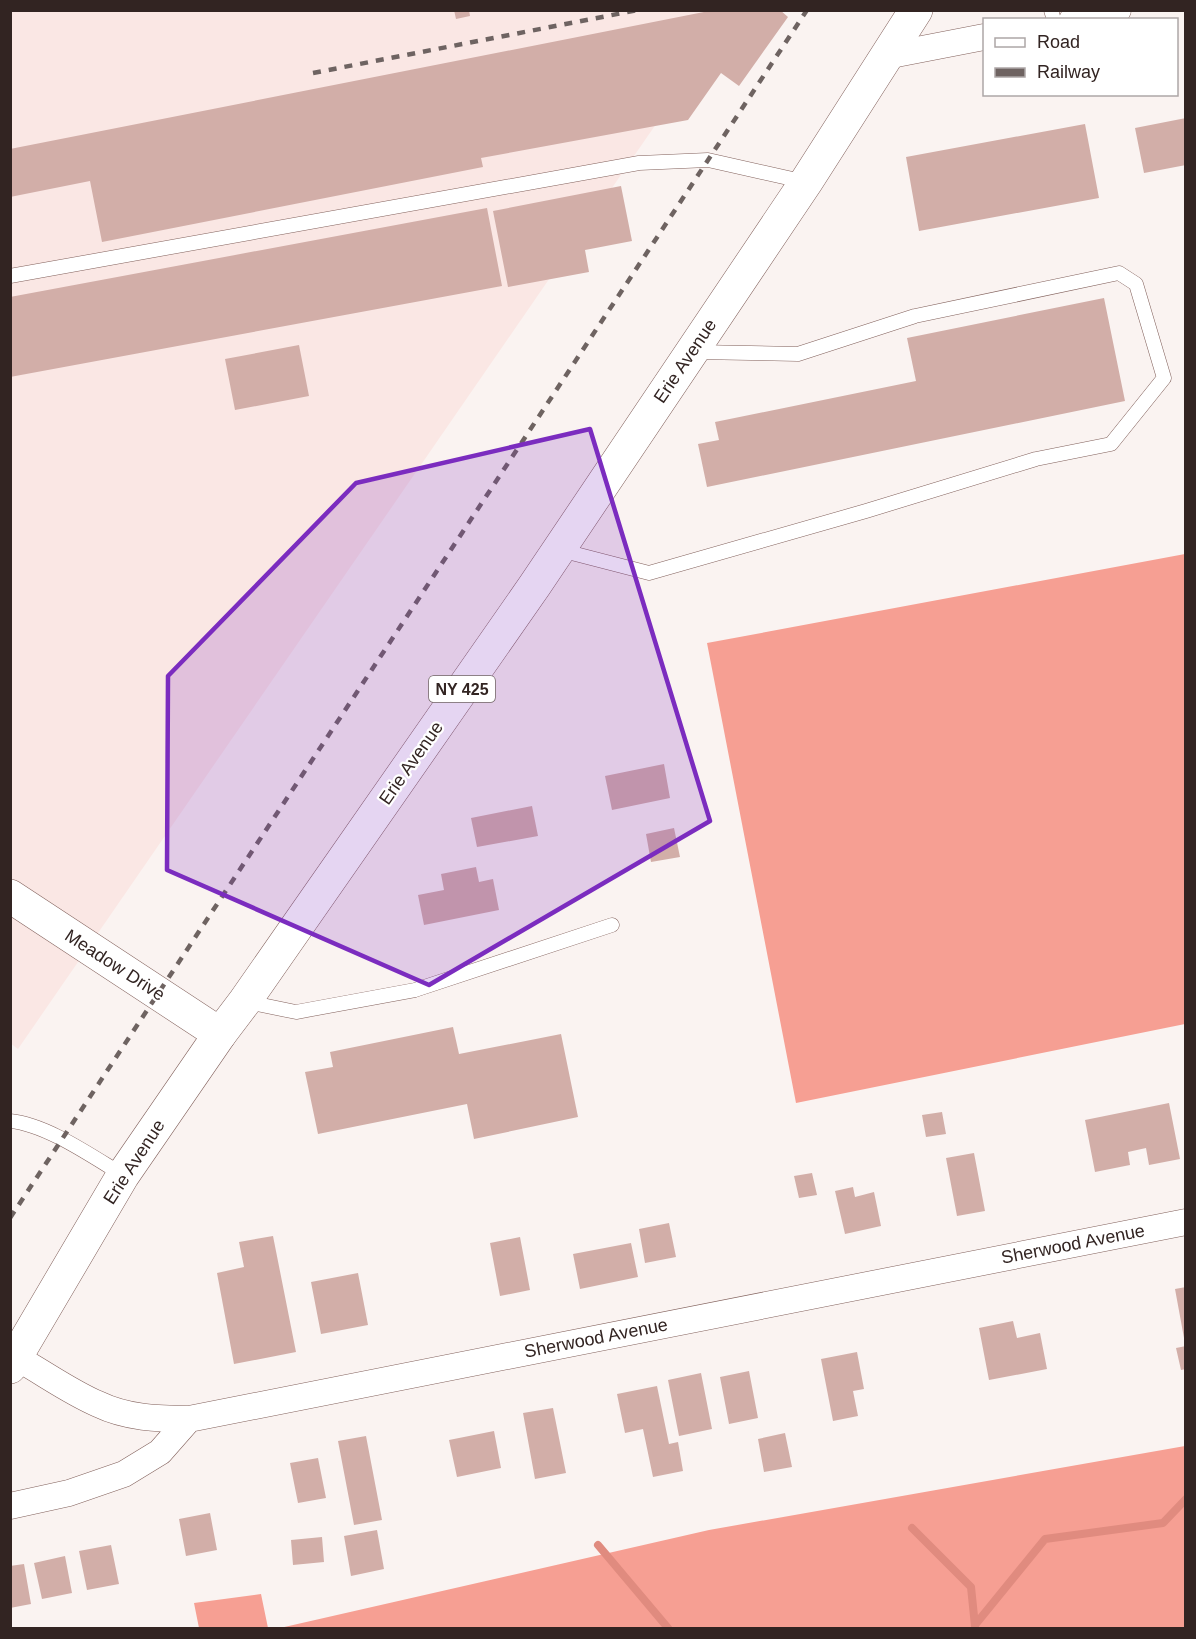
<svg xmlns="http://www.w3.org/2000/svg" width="1196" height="1639" font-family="Arial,sans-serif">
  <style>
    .built { fill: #fae7e4 }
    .forest { fill: #f69f93 }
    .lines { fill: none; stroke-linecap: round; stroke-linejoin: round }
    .stream { stroke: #e08b7f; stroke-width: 8 }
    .building { fill: #d2aea8 }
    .lane-casing { stroke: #82615c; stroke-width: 15 }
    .street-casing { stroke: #82615c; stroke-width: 27 }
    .secondary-casing { stroke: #82615c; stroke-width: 34 }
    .primary-casing { stroke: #82615c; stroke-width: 34 }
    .lane { stroke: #fff; stroke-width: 14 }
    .street { stroke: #fff; stroke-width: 26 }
    .secondary { stroke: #fff; stroke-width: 33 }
    .primary { stroke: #fff; stroke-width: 33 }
    .rail { stroke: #6e6361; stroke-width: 4.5; stroke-dasharray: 8 8; stroke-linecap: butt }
    .marked { fill: #7b2cbf; fill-opacity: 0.2; stroke: #7b2cbf; stroke-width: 4.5; stroke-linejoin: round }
    .labels { text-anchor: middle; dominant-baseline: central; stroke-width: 4.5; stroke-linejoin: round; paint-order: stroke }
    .shield { fill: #fff; stroke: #706664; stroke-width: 1.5 }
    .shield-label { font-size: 16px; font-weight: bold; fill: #322422 }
    .street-label { font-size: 18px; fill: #322422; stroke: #fff }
  </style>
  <rect width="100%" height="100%" fill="#faf3f1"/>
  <!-- built -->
  <path class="built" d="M 10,11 L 734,11 L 18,1049 L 10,1043 Z"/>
  <!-- forest -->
  <path class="forest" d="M 1185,554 L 1185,1024 L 796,1103 L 707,643 Z
    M 1185,1446 L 1185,1628 L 280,1628 L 709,1530 Z
    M 261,1594 L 268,1628 L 199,1628 L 194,1603 Z"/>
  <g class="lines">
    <!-- stream -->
    <path class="stream" d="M 912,1528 L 971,1587 L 975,1626
      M 598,1545 L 668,1628
      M 975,1625 L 1045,1539 L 1163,1523 L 1186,1499"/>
  </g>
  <!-- building -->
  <path class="building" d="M 454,10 L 469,10 L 470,16 L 456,19 Z
    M 714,10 L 780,10 L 788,17 L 739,86 L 721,73 L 688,120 L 481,158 L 483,167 L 102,242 L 90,181 L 10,197 L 10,149 Z
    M 1186,118 L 1186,165 L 1144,173 L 1135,128 Z
    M 1085,124 L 1099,198 L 919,231 L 906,157 Z
    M 621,186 L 632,241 L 585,250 L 589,272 L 508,287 L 493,211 Z
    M 487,208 L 502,286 L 10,377 L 10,297 Z
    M 1104,298 L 1125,401 L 707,487 L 698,444 L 719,440 L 715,422 L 916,381 L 907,338 Z
    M 299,345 L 309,396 L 235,410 L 225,359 Z
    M 664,764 L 670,798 L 612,810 L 605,776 Z
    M 532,806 L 538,836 L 477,847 L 471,818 Z
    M 674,828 L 680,857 L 651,862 L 646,834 Z
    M 476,867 L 479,882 L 493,879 L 499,910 L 424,925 L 418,895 L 444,890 L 441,874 Z
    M 453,1027 L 459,1054 L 561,1034 L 578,1117 L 474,1139 L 467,1104 L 318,1134 L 305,1072 L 333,1067 L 330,1052 Z
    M 1169,1103 L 1180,1159 L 1149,1165 L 1146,1148 L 1128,1152 L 1130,1165 L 1095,1172 L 1085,1120 Z
    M 942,1112 L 946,1134 L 926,1137 L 922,1115 Z
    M 974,1153 L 985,1211 L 957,1216 L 946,1158 Z
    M 812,1173 L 817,1195 L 799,1198 L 794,1176 Z
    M 853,1187 L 855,1197 L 874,1192 L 881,1226 L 845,1234 L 835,1191 Z
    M 669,1223 L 676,1257 L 645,1263 L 639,1229 Z
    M 273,1236 L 296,1352 L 234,1364 L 217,1273 L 244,1267 L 239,1242 Z
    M 520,1237 L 530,1290 L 500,1296 L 490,1243 Z
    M 631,1243 L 638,1277 L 580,1289 L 573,1254 Z
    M 358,1273 L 368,1325 L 321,1334 L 311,1282 Z
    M 1186,1287 L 1186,1338 L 1184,1338 L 1175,1289 Z
    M 1013,1321 L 1017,1338 L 1040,1333 L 1047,1369 L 989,1380 L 979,1328 Z
    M 1186,1346 L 1186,1369 L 1181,1370 L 1176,1348 Z
    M 857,1352 L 864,1389 L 853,1391 L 858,1416 L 833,1421 L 821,1359 Z
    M 749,1371 L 758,1418 L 729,1424 L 720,1377 Z
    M 701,1373 L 712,1429 L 679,1436 L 668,1380 Z
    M 657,1386 L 669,1444 L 678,1442 L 683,1471 L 653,1477 L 643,1429 L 625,1433 L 617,1394 Z
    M 553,1408 L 566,1473 L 535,1479 L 523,1413 Z
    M 494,1431 L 501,1468 L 457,1477 L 449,1440 Z
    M 785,1433 L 792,1467 L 764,1472 L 758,1439 Z
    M 366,1436 L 382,1520 L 354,1525 L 338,1441 Z
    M 318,1458 L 326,1498 L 298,1503 L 290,1463 Z
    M 210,1513 L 217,1550 L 186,1556 L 179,1519 Z
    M 377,1530 L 384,1569 L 351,1576 L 344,1536 Z
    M 322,1537 L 324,1562 L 293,1565 L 291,1540 Z
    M 111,1545 L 119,1584 L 87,1590 L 79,1551 Z
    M 65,1556 L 72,1593 L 42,1599 L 34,1563 Z
    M 24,1564 L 31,1604 L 10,1608 L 10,1566 Z"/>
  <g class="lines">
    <defs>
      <path id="lane" d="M 1051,10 L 1054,20
        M 10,276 L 639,163 L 708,160 L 806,182
        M 560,550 L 649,573 L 866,511 L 1036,459 L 1111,444 L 1164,378 L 1136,284 L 1119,273 L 915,316 L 798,354 L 696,352
        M 247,1002 L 296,1012 L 415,990 L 612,925
        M 10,1121 C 46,1124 93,1157 123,1175"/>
      <path id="street" d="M 1072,20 L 1118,10
        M 886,56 L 984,37
        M 17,1358 C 44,1373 70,1392 98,1404 C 127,1418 158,1419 189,1419 L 1186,1222
        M 10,1506 L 69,1493 L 124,1474 L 160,1452 L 189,1419"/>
      <path id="secondary" d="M 10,896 L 220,1034"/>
      <path id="primary" d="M 10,1367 L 123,1175 L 220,1034 L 245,1001 L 535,585 L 806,182 L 916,10"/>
    </defs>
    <!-- lane casing -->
    <use href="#lane" class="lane-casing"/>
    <!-- street casing -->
    <use href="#street" class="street-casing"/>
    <!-- secondary casing -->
    <use href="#secondary" class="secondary-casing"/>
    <!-- primary casing -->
    <use href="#primary" class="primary-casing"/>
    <!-- lane -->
    <use href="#lane" class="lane"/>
    <!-- street -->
    <use href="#street" class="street"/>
    <!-- secondary -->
    <use href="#secondary" class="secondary"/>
    <!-- primary -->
    <use href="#primary" class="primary"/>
    <!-- rail -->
    <path class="rail" d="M 313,73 L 638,10
      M 10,1218 L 807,10"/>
  </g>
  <!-- marked area -->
  <path class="marked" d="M 590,429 L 710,821 L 429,985 L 167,870 L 168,676 L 356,483 Z"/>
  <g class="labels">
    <!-- shield labels -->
    <rect class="shield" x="429" y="676" width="66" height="26" rx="4.5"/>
    <g class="shield-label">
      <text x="462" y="689">NY 425</text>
    </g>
    <!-- street labels -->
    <g class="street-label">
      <text transform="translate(685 361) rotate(-56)">Erie Avenue</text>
      <text transform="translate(411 763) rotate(-55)">Erie Avenue</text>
      <text transform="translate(115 965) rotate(33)">Meadow Drive</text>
      <text transform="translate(134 1162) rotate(-57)">Erie Avenue</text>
      <text transform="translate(1073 1244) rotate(-11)">Sherwood Avenue</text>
      <text transform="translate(596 1338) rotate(-11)">Sherwood Avenue</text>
    </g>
  </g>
  <!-- border -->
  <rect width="1196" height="1639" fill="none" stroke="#322422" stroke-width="24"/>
  <!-- legend -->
  <rect x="983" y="18" width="195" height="78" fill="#ffffff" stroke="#ada7a7" stroke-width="1.5"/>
  <rect x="995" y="38" width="30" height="9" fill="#ffffff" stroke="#ada7a7" stroke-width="1.5"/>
  <text x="1037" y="48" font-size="18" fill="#322422">Road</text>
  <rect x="995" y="68" width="30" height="9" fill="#6e6361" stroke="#ada7a7" stroke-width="1.5"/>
  <text x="1037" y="78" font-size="18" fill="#322422">Railway</text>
</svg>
